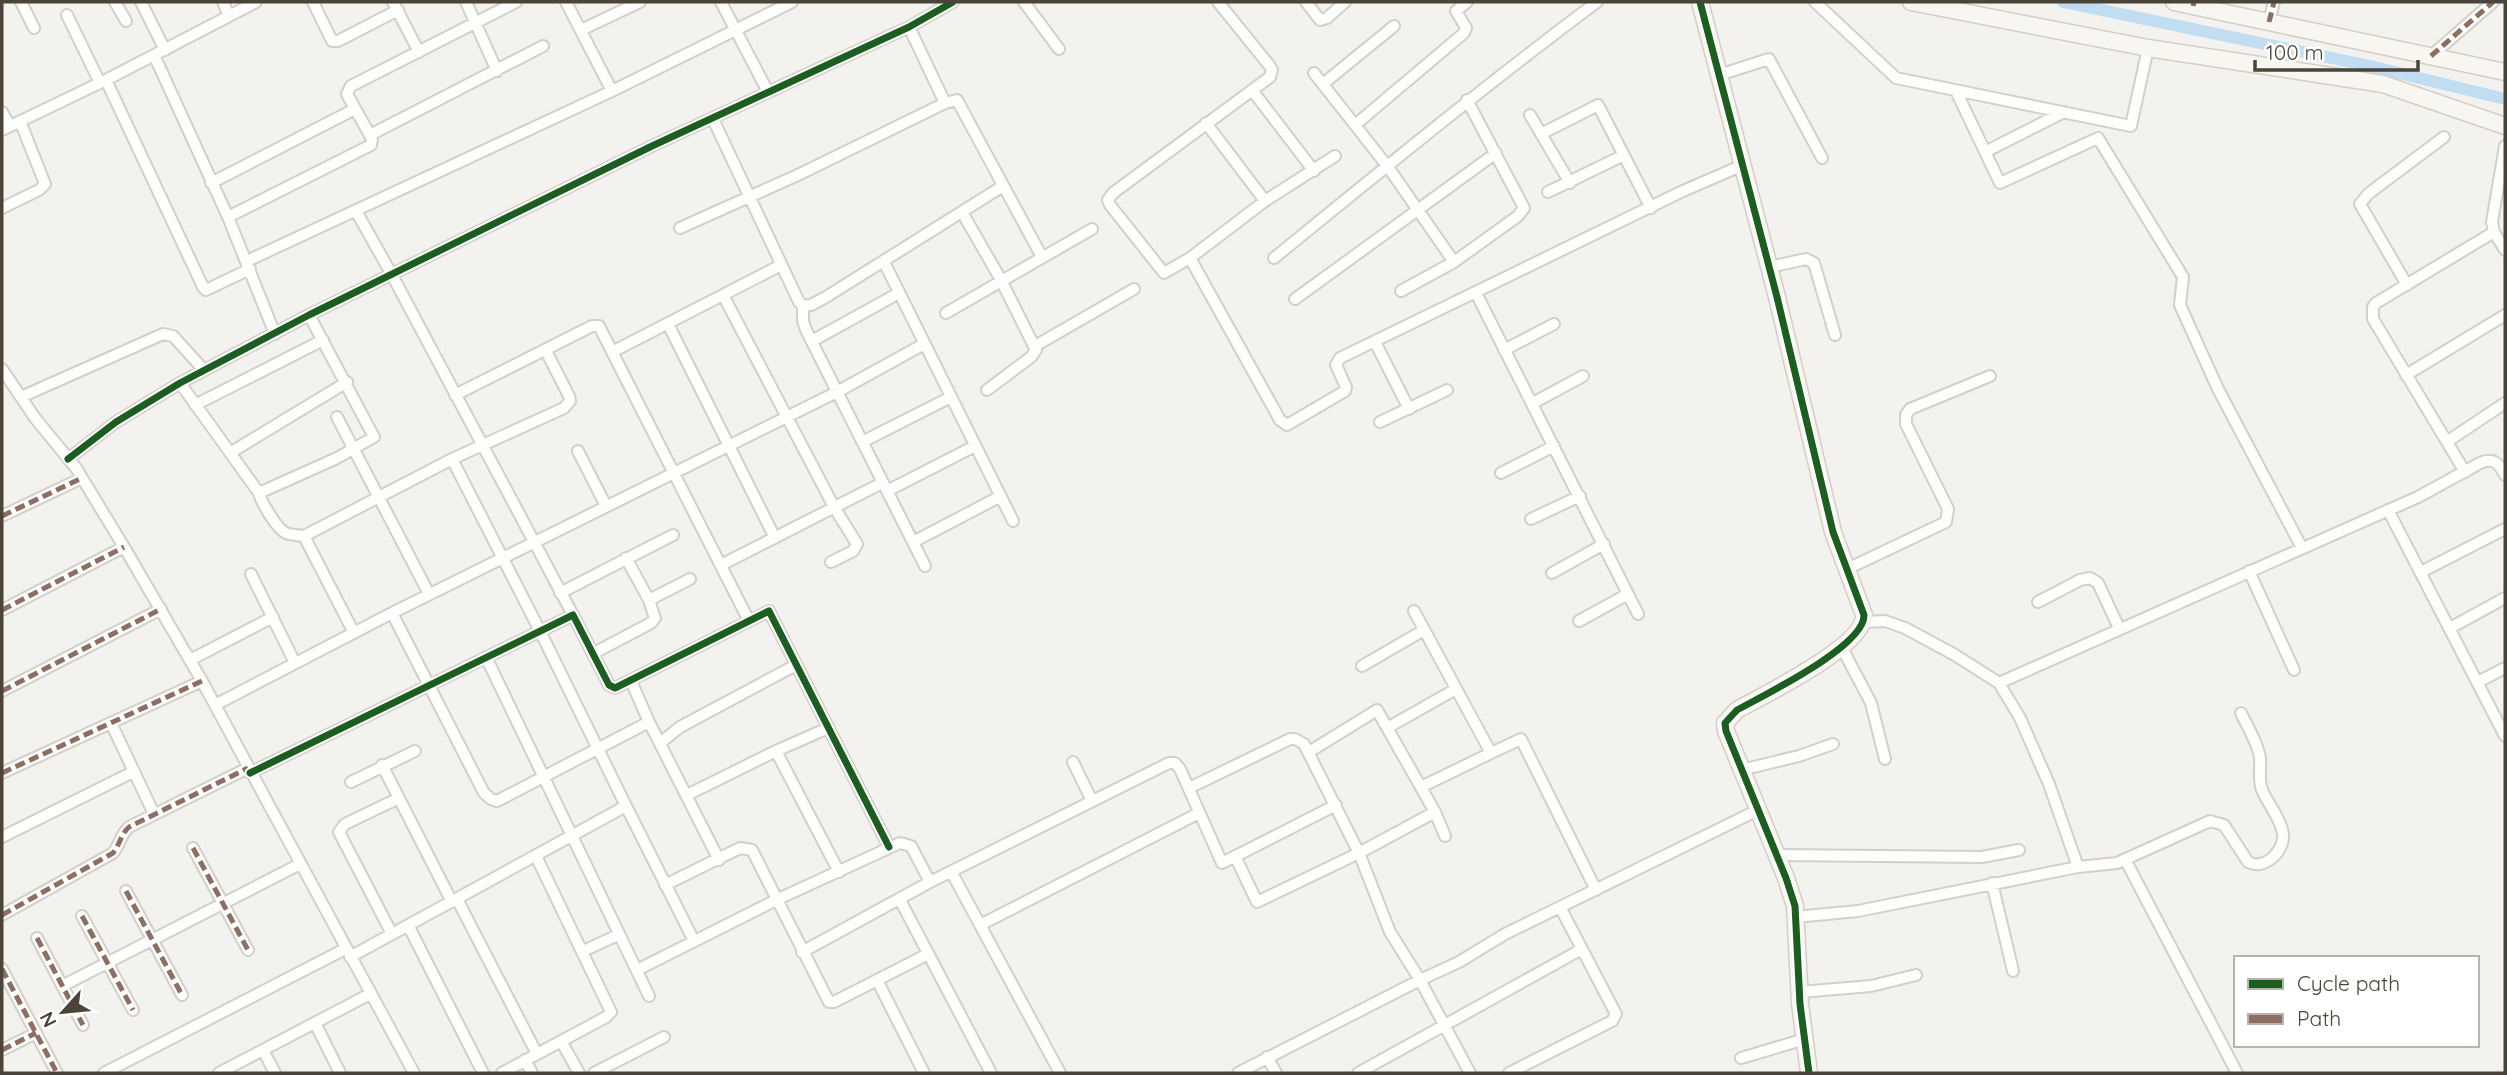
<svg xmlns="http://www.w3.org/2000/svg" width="2507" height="1075" font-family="Quicksand,sans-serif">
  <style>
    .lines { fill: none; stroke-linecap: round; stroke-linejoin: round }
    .canal { stroke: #c0ddf1; stroke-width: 12 }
    .street-casing { stroke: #d2d0cb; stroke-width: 14 }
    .secondary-casing { stroke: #d3cfc5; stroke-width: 19 }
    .street { stroke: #fdfdfc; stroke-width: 10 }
    .secondary { stroke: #f7f6f1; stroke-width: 16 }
    .quiet { stroke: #8d6e63; stroke-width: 5; stroke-dasharray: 10 5; stroke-linecap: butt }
    .cycleway-casing { stroke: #fff; stroke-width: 11 }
    .cycleway { stroke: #1b5e20; stroke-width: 7 }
  </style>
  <rect width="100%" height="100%" fill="#f4f2ee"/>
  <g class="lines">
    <!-- canal -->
    <path class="canal" d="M 2063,2 L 2370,66 L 2505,99"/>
    <defs>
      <path id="street" d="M 21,2 L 34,28
        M 115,2 L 126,21
        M 141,2 L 165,50
        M 223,2 L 229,16
        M 313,2 L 332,41 L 338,41 L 398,10
        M 393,2 L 419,52
        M 466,2 L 497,71
        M 566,2 L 612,91
        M 721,2 L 768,92
        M 1024,2 L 1059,49
        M 1218,2 L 1269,65 L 1272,70 L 1270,77 L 1113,193 L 1108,200 L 1110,205 L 1164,273 L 1190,258 L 1265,201 L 1335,156
        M 1306,2 L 1320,20 L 1327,18 L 1345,2
        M 1815,2 L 1896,78 L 2131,126 L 2148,48
        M 67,15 L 100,83
        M 2269,22 L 2274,2
        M 909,27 L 945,103
        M 581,30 L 640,2
        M 154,55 L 228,217 L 275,334
        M 2431,56 L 2493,2
        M 1314,73 L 1388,167 L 1454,262
        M 1719,75 L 1769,59 L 1822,158
        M 106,80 L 203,287 L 206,290 L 250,269
        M 1323,84 L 1394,26
        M 1252,90 L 1314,171
        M 1956,91 L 2000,183 L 2098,138 L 2183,277 L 2180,305 L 2218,389 L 2302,548
        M 2,112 L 10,126
        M 1530,115 L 1570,183
        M 713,119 L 799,302 L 803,306 L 811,305 L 826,297 L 1003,186
        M 1206,123 L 1265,201
        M 1355,125 L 1464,33 L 1466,28 L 1456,11 L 1467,2
        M 2,130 L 106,80 L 256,2
        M 1541,134 L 1598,105 L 1651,208
        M 370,135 L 543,46
        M 2505,146 L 2492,222 L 2494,232 L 2505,250
        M 1985,152 L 2064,112
        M 211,183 L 355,109
        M 1548,192 L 1624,155
        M 2,208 L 39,190 L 45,184 L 20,121
        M 356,211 L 392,275 L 573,615
        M 962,212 L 1001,280 L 1036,350 L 1031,357 L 987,390
        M 228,217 L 371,145 L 372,139 L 347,94 L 351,86 L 516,2
        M 680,228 L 800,174 L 945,103 L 957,100 L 1042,257
        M 1190,258 L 1280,420 L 1287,425 L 1345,391 L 1346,387 L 1336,365 L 1340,358 L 1683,191 L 1743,165
        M 1274,258 C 1381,171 1487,84 1597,2
        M 247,261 L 612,91 L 792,2
        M 884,262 L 1013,521
        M 1769,267 L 1806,259 L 1814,263 L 1835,335
        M 2407,285 L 2360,204 L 2368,194 L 2444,137
        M 1401,291 L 1454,262 L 1518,216 L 1524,208 L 1467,100
        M 1476,293 L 1638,614
        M 723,295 L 834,507 L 857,544 L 853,551 L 831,562
        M 1295,299 L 1496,153
        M 803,306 L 803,321 L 806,330 L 925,566
        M 946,313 L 1092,229
        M 668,324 L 775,538
        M 812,341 L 899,293
        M 1375,342 L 1409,409
        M 1035,346 L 1134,289
        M 1504,350 L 1554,324
        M 612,352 L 781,265
        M 2,369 L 35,418 L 76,468 L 124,547 L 202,681 L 414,1073
        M 2406,375 L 2505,315
        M 180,383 L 259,493 C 261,502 277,529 286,533 C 290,535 298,535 304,536
        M 455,395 L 592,326 L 599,326 L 749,621
        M 21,397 L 163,334 L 173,336 L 204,370
        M 1533,403 L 1583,376
        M 195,405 L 323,340
        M 337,417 L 429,594
        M 1380,422 L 1447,390
        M 2448,441 L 2505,403
        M 862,442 L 951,397
        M 578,451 L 606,506
        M 230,453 L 347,382
        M 68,459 L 116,422 L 180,383 L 309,315 L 652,146 L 909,27 L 953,2
        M 452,459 L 540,631 L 626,806
        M 2465,472 L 2373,319 L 2373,307 L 2376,303 L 2494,232
        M 1501,473 L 1554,446
        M 887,491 L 975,446
        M 259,493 L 337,458 L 374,437 L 309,315
        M 2388,510 L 2505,736
        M 2,516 L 82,478
        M 1531,519 L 1580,496
        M 913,542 L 1001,496
        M 721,565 L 882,483
        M 1847,569 L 1946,522 L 1948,509 L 1906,424 L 1906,415 L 1910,409 L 1990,376
        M 2249,571 L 2294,670
        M 2421,572 L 2505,529
        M 1552,573 L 1604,544
        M 251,574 L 295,663
        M 560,593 L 673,535
        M 649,600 L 690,579
        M 2038,602 L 2080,580 L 2090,578 L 2098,583 L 2119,628
        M 2,610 L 124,547
        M 1414,611 L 1491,753 L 1421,787
        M 392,613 L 484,793 L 491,799 L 497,801 L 649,722
        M 1579,621 L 1628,594
        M 1864,622 L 1885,621 L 1905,628 L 1955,655 L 1999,683 L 2020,718 L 2049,784 L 2078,867
        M 2450,628 L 2505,598
        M 354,633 L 304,536 L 452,459 L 564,408 L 570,401 L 569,396 L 546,351
        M 1842,648 L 1871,703 L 1885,759
        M 594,653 L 651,623 L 655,618 L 649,600 L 626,558
        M 486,657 L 649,996
        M 190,660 L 273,617
        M 1362,666 L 1424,630
        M 631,681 L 649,722 L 719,860
        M 2478,682 L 2505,668
        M 1999,683 L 2418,497 L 2482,462 C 2495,458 2499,464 2505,475
        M 2,691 L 161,609
        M 215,705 L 392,613 L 837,392 L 924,344
        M 111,723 L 154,814
        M 1387,728 L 1456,689
        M 660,743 L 680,727 L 796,665
        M 776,751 L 839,872
        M 1309,752 L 1377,710 L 1435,812 L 1445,836
        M 1491,753 L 1521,739 L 1596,890
        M 1073,762 L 1092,801
        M 382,765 L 452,902
        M 1741,770 L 1799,756 L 1833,744
        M 2,773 L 202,681
        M 250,773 L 573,615 L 609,685 L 615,688 L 769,611 L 889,847
        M 351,782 L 415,751
        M 1189,788 L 1290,739 L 1295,739 L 1304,744 L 1359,853 L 1390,932 L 1420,980 L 1470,1073
        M 687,795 L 776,751 L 828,728
        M 2,837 L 133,772
        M 193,848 L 248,950
        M 1777,855 L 1982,857 L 2019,850
        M 1235,856 L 1257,902 L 1359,853 L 1435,812
        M 2126,861 L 2237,1073
        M 952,873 L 1060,1073
        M 1992,883 L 2013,971
        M 665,885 L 740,848 L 752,850 L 829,1002 L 834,1002 L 928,954
        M 126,891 L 182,995
        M 457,899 L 537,1054
        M 900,900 L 991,1073
        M 2,915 L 113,853 C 120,845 120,835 129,827 L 248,768
        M 82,916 L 133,1010
        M 1795,917 L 1858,911 L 2078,867 L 2117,863 L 2210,821 L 2224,825 L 2248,862 C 2264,871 2285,851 2283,834 C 2281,819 2268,804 2262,790 C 2258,779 2261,769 2260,758 C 2258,743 2247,726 2241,713
        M 408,925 L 483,1073
        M 980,925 L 1199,813
        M 392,934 L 339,832 L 345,824 L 399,798
        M 37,938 L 83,1025
        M 583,951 L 618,935
        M 802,952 L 930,882 L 1169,763 L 1175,763 L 1180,769 L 1222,863 L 1336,805
        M 350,957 L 626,806 L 694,941
        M 2,969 L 57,1073
        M 637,970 L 776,900 L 900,843 L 911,846 L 930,882
        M 877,980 L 924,1073
        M 62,986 L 300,864
        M 1800,992 L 1871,986 L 1916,975
        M 315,1023 L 340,1073
        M 561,1041 L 579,1073
        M 2,1050 L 36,1033
        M 263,1050 L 275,1073
        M 1267,1057 L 1276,1073
        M 1741,1058 L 1805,1039
        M 525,1060 L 532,1073
        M 104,1073 L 345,949
        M 219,1073 L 370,994
        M 502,1073 L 606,1017 L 611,1012 L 536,856
        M 594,1073 L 664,1037
        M 1238,1073 L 1420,980 L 1459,962 L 1505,934 L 1758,810
        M 1358,1073 L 1582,949
        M 1509,1073 L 1612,1021 L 1616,1014 L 1560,907"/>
      <path id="secondary" d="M 1700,2 L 1777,297 L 1833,532 L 1864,615 C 1865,646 1764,695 1737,710 L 1725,723 L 1726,731 L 1786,878 L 1795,906 L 1800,1004 L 1809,1073
        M 1911,2 L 2148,48 L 2383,84 L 2505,126
        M 2174,2 L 2505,72"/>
    </defs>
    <!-- street casing -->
    <use href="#street" class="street-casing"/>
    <!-- secondary casing -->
    <use href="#secondary" class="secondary-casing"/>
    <!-- street -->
    <use href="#street" class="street"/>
    <!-- secondary -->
    <use href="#secondary" class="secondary"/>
    <!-- quiet -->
    <path class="quiet" d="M 2193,6 L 2194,2
      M 2269,22 L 2274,2
      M 2431,56 L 2493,2
      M 2,516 L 82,478
      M 2,610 L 124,547
      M 2,691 L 161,609
      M 2,773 L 202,681
      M 193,848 L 248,950
      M 126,891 L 182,995
      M 2,915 L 113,853 C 120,845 120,835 129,827 L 248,768
      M 82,916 L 133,1010
      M 37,938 L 83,1025
      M 2,969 L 57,1073
      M 2,1050 L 36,1033"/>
    <defs>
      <path id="cycleway" d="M 1700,2 L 1777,297 L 1833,532 L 1864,615 C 1865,646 1764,695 1737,710 L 1725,723 L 1726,731 L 1786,878 L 1795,906 L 1800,1004 L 1809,1073
        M 68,459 L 116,422 L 180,383 L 309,315 L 652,146 L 909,27 L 953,2
        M 250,773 L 573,615 L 609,685 L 615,688 L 769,611 L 889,847"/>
    </defs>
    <!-- cycleway casing -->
    <use href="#cycleway" class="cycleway-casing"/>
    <!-- cycleway -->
    <use href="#cycleway" class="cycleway"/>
  </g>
  <!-- border -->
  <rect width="2507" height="1075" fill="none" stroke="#4b4439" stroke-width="7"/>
  <!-- legend -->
  <rect x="2234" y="956" width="245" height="91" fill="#ffffff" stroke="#b7b4b0" stroke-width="2"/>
  <rect x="2248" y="979" width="35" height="10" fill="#1b5e20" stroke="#b7b4b0" stroke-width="2"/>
  <text x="2297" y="991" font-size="21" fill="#4b4439">Cycle path</text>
  <rect x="2248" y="1014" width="35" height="10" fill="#8d6e63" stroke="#b7b4b0" stroke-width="2"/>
  <text x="2297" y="1026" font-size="21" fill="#4b4439">Path</text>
  <!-- north arrow -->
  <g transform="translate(63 1012) rotate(243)" stroke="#ffffff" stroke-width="5" paint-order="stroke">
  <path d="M0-5L12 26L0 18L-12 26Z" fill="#4b4439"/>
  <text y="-10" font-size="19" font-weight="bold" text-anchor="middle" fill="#4b4439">N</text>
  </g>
  <!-- scale -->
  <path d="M2255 60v10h163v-10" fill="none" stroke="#4b4439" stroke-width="3.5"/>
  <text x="2266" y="60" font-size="21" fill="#4b4439" stroke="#ffffff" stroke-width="5" paint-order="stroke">100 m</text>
</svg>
